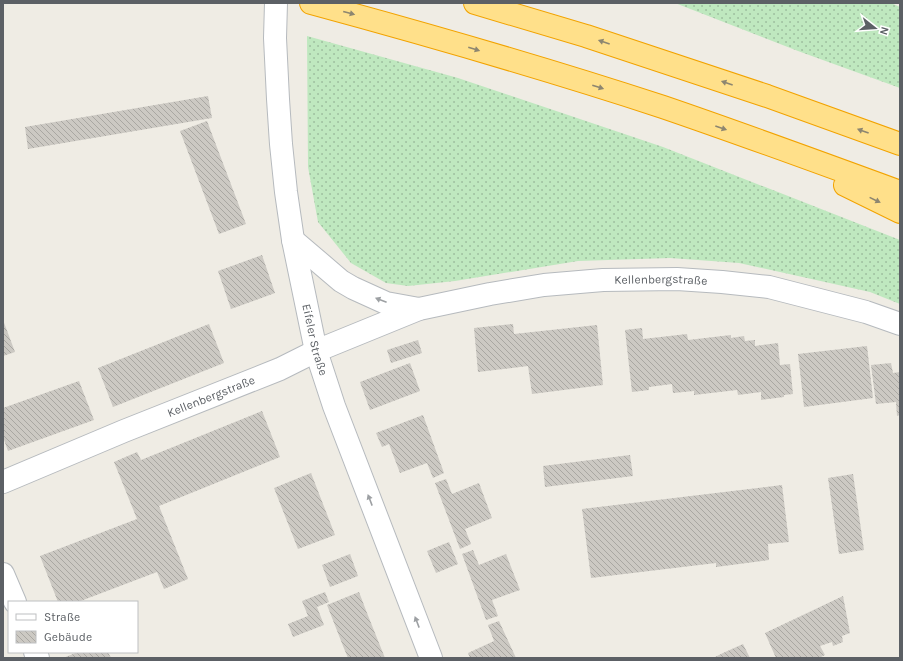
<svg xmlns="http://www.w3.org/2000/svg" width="903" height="661" font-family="Karla,sans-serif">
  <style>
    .grass { fill: url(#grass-dots) }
    .building { fill: url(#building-back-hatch) }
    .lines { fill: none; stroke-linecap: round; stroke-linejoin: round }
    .street-casing { stroke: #b6babe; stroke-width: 24 }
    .highway-casing { stroke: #f2a300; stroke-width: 24 }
    .street { stroke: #fff; stroke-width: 22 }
    .highway { stroke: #ffe08a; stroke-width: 22 }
    .oneway { fill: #8d8670 }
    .oneway2 { fill: #9da0a3 }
    .labels { text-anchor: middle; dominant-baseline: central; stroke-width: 3; stroke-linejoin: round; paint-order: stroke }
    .street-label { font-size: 12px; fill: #5c6065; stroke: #fff }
  </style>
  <defs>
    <pattern id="grass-dots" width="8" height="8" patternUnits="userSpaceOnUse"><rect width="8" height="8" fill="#bfe8bf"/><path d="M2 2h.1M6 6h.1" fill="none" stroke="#9ebf9f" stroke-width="1.8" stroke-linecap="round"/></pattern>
    <pattern id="building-back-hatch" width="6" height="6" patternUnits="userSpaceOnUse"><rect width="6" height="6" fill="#ccc9c3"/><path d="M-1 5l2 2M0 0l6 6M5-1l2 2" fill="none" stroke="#a9a7a2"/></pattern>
  </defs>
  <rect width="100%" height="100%" fill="#efece4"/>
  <!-- grass -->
  <path class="grass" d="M 675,3 L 891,3 L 900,7 L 900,88 L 798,51 Z
    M 307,36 L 458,78 L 663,147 L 900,240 L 900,304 L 870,292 L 739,263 L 670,258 L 578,261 L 455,281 L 408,286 L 386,283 L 351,263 L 318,222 L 308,167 Z"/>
  <!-- building -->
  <path class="building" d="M 208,96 L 212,118 L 28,149 L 25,127 Z
    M 207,121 L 246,224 L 219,234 L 180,131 Z
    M 262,255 L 275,293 L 231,309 L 218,271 Z
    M 3,320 L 15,352 L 3,356 Z
    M 209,324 L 224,363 L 113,407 L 98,368 Z
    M 513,324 L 514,334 L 597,325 L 603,385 L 532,394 L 528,366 L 478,372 L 474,328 Z
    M 642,328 L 643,339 L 687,334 L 688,340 L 731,335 L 731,338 L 744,336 L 745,341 L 755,340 L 755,346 L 778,343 L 780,365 L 790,364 L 793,394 L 784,395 L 784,397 L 761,400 L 761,392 L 738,395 L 737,390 L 694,395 L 694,391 L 673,393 L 672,384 L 649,387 L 649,390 L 632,392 L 625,330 Z
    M 418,340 L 422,353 L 391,363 L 387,350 Z
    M 867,346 L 873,398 L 804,407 L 798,354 Z
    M 410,363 L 420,391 L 370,410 L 360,382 Z
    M 891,363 L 893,373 L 900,372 L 900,415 L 897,416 L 896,402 L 876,404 L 871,365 Z
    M 79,381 L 94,420 L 8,451 L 3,437 L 3,408 Z
    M 262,411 L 280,457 L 159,506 L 188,579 L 164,589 L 157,572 L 78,602 L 58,602 L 40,556 L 137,519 L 114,462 L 137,452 L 141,460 Z
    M 423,415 L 444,473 L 433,478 L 427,463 L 400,473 L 389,444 L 382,447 L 376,433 Z
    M 630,455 L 633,476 L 545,487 L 543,466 Z
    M 311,473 L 335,535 L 298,549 L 274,488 Z
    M 853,474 L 864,550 L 839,554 L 828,478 Z
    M 446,479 L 452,494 L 479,483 L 492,518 L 465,529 L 471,544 L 460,549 L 435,483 Z
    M 782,485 L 789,542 L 768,544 L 769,560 L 716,567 L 716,563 L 591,578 L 582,509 Z
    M 449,542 L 458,564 L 436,573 L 427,551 Z
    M 473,550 L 479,565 L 506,554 L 520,590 L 492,600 L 498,616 L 486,620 L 462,554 Z
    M 350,554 L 358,576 L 330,587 L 322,565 Z
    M 325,592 L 329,602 L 317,607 L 324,625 L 293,637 L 288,624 L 308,616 L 302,601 Z
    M 359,592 L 367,613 L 385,658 L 348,658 L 343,646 L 327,605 Z
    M 843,596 L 850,633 L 842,636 L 843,642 L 833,646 L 832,642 L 820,646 L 825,655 L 819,658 L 776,658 L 765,633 Z
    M 499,621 L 516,658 L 470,658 L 468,653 L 494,641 L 488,625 Z
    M 743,644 L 750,658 L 713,658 L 723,653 Z
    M 78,652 L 108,652 L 111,658 L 63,658 Z"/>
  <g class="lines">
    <defs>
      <g id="street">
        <path id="s1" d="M 276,3 L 275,38 L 278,99 L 281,144 L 286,192 L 293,240 L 316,351 L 334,406 L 431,658"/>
        <path d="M 293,240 L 341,281 L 353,288 L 386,303 L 419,309"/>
        <path id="s2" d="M 3,482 L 124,431 L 280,369 L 316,351 L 419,309 L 490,294 L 544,285 L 603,280 L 677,279 L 722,282 L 769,287 L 866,312 L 900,324"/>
        <path d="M 3,574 L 15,602"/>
        <path d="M 35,652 L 38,658"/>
      </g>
      <path id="highway" d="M 311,3 C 429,35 547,69 663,107 C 742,134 821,163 900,192
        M 475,3 L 586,36 L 767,96 L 900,144
        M 845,185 L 900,212"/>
    </defs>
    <!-- street casing -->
    <use href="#street" class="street-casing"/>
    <!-- highway casing -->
    <use href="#highway" class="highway-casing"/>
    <!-- street -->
    <use href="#street" class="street"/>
    <!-- highway -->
    <use href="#highway" class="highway"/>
  </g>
  <!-- one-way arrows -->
  <defs><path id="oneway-solid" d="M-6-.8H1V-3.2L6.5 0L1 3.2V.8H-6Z"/></defs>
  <g class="oneway">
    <use href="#oneway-solid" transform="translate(349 13) rotate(15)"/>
    <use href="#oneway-solid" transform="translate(604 42) rotate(-161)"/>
    <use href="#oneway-solid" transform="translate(474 49) rotate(17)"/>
    <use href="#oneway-solid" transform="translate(727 83) rotate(-161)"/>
    <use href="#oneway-solid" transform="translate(598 87) rotate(18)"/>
    <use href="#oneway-solid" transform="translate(721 128) rotate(19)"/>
    <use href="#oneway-solid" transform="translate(863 131) rotate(-160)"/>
    <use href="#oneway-solid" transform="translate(875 200) rotate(26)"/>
  </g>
  <g class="oneway2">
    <use href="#oneway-solid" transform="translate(381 300) rotate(-159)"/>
    <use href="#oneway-solid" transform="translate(370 500) rotate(-111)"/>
    <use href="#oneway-solid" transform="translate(417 622) rotate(-111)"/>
  </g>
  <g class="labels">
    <!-- street labels -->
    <g class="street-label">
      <text stroke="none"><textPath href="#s2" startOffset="695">Kellenbergstraße</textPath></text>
      <text stroke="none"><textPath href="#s1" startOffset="340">Eifeler Straße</textPath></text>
      <text stroke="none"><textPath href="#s2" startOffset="225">Kellenbergstraße</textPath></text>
    </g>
  </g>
  <!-- border -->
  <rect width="903" height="661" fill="none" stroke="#5c6065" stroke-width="8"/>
  <!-- legend -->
  <rect x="8" y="601" width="130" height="52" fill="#ffffff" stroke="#bebfc1"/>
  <rect x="16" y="614" width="20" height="6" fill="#ffffff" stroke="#bebfc1"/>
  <text x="44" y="621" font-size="12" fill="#5c6065">Straße</text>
  <rect x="16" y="631" width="20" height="12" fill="url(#building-back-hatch)" stroke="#bebfc1"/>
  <text x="44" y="641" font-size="12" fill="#5c6065">Gebäude</text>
  <!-- north arrow -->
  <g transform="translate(875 28) rotate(107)" stroke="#ffffff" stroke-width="3" paint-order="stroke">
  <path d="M0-3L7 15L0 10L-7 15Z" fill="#5c6065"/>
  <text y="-6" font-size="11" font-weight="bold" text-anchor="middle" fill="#5c6065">N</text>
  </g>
</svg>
